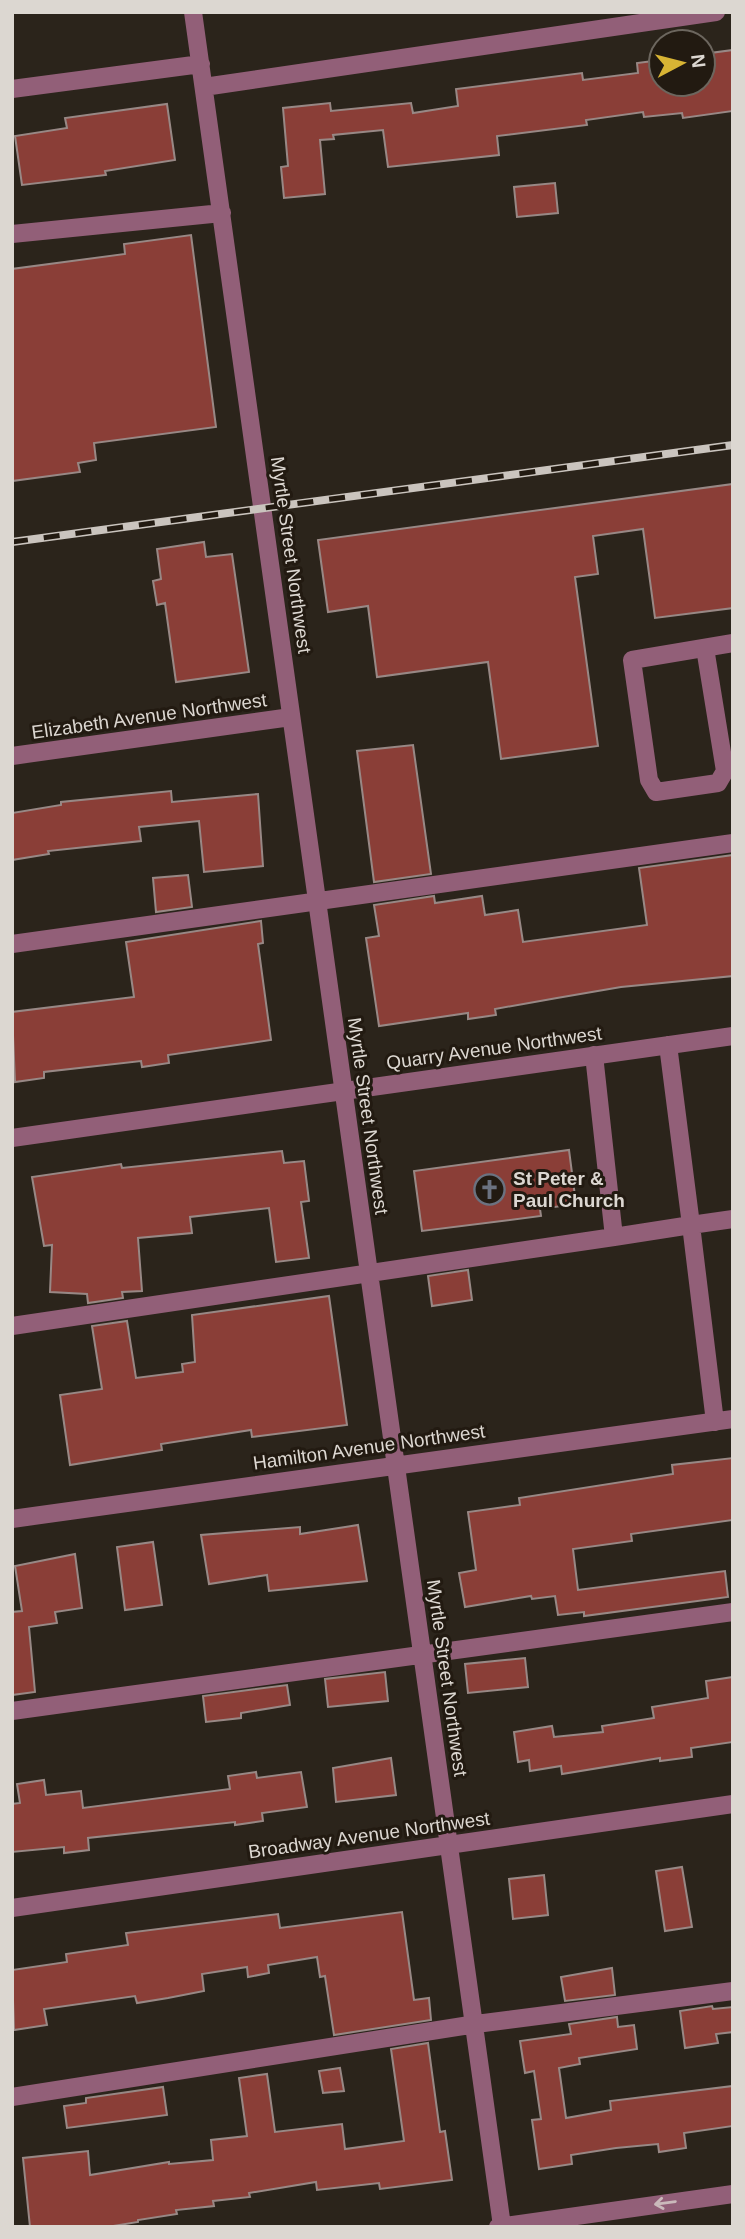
<svg xmlns="http://www.w3.org/2000/svg" width="745" height="2239" font-family="Arial,sans-serif">
  <style>
    .building { fill: #8a3e37; stroke: #988885; stroke-width: 2 }
    .lines { fill: none; stroke-linecap: round; stroke-linejoin: round }
    .minor { stroke: #925f78; stroke-width: 18 }
    .rail-casing { stroke: #cac4be; stroke-width: 8 }
    .rail { stroke: #221a11; stroke-width: 5; stroke-dasharray: 16; stroke-linecap: butt }
    .oneway { stroke: #cab9bb }
    .labels { text-anchor: middle; dominant-baseline: central; stroke-width: 6; stroke-linejoin: round; paint-order: stroke }
    .street-label { font-size: 19px; fill: #dcd7d1; stroke: #221a11 }
    .poi-label { font-size: 19px; font-weight: bold; fill: #dcd7d1; stroke: #221a11; text-anchor: start }
  </style>
  <rect width="100%" height="100%" fill="#2b241b"/>
  <!-- building -->
  <path class="building" d="M 733,50 L 733,111 L 683,118 L 682,113 L 644,117 L 643,112 L 586,120 L 587,125 L 497,136 L 499,155 L 388,167 L 383,130 L 333,135 L 334,139 L 320,140 L 325,194 L 284,198 L 281,167 L 288,166 L 283,108 L 330,103 L 331,111 L 411,103 L 413,113 L 458,106 L 456,89 L 582,73 L 583,80 L 638,73 L 637,63 L 661,60 L 661,84 L 703,84 L 703,54 Z
    M 167,104 L 175,160 L 105,171 L 106,175 L 22,185 L 15,136 L 67,128 L 65,118 Z
    M 555,183 L 558,213 L 517,217 L 514,187 Z
    M 191,235 L 216,427 L 94,443 L 96,460 L 78,463 L 80,472 L 12,481 L 12,269 L 125,254 L 124,244 Z
    M 733,484 L 733,608 L 655,618 L 643,529 L 593,536 L 598,574 L 575,577 L 598,746 L 501,759 L 488,662 L 377,677 L 368,606 L 328,612 L 318,540 Z
    M 204,542 L 206,557 L 232,554 L 249,672 L 176,682 L 165,603 L 157,605 L 153,581 L 161,579 L 157,549 Z
    M 413,745 L 431,874 L 374,882 L 357,751 Z
    M 171,791 L 172,802 L 258,794 L 263,866 L 204,872 L 199,821 L 139,827 L 141,841 L 48,851 L 49,854 L 12,860 L 12,813 L 61,805 L 61,802 Z
    M 733,855 L 733,976 L 621,987 L 557,998 L 495,1009 L 496,1015 L 468,1019 L 468,1013 L 379,1026 L 366,938 L 379,936 L 374,905 L 434,896 L 435,903 L 482,896 L 485,915 L 518,910 L 523,942 L 647,925 L 639,868 Z
    M 188,875 L 192,907 L 156,912 L 153,878 Z
    M 261,921 L 263,943 L 258,944 L 271,1040 L 168,1055 L 169,1063 L 142,1067 L 141,1061 L 44,1072 L 44,1078 L 15,1082 L 12,1012 L 134,997 L 126,942 Z
    M 569,1150 L 576,1204 L 540,1209 L 541,1216 L 422,1231 L 414,1171 Z
    M 282,1151 L 284,1163 L 304,1161 L 309,1201 L 301,1202 L 309,1258 L 276,1262 L 269,1208 L 190,1217 L 192,1233 L 138,1238 L 142,1291 L 122,1292 L 123,1298 L 88,1303 L 87,1294 L 50,1292 L 52,1245 L 44,1246 L 32,1177 L 121,1164 L 122,1168 Z
    M 468,1270 L 472,1300 L 432,1306 L 428,1276 Z
    M 329,1296 L 347,1425 L 252,1437 L 251,1430 L 161,1444 L 162,1450 L 70,1465 L 60,1395 L 102,1389 L 92,1326 L 127,1321 L 136,1378 L 183,1372 L 182,1364 L 195,1362 L 192,1315 Z
    M 733,1458 L 733,1520 L 631,1534 L 632,1541 L 573,1549 L 578,1590 L 725,1571 L 728,1597 L 584,1616 L 584,1612 L 558,1615 L 555,1596 L 532,1599 L 531,1596 L 465,1607 L 459,1573 L 476,1570 L 468,1512 L 520,1505 L 519,1498 L 673,1474 L 672,1465 Z
    M 358,1525 L 367,1581 L 269,1591 L 267,1575 L 209,1584 L 201,1535 L 300,1527 L 300,1534 Z
    M 153,1542 L 162,1605 L 125,1610 L 117,1547 Z
    M 75,1554 L 82,1608 L 55,1612 L 57,1623 L 29,1627 L 35,1692 L 12,1695 L 12,1612 L 22,1611 L 15,1566 Z
    M 525,1658 L 528,1687 L 468,1693 L 465,1664 Z
    M 385,1672 L 388,1701 L 328,1707 L 325,1679 Z
    M 733,1677 L 733,1742 L 691,1748 L 692,1757 L 660,1761 L 660,1758 L 562,1774 L 561,1766 L 530,1771 L 529,1760 L 518,1762 L 514,1732 L 552,1726 L 554,1737 L 603,1732 L 602,1726 L 654,1718 L 652,1707 L 708,1698 L 706,1681 Z
    M 287,1685 L 290,1705 L 241,1713 L 241,1718 L 206,1722 L 203,1696 Z
    M 391,1758 L 396,1795 L 336,1802 L 333,1768 Z
    M 256,1772 L 257,1778 L 301,1772 L 307,1807 L 262,1813 L 263,1821 L 235,1825 L 235,1822 L 88,1838 L 89,1850 L 64,1853 L 64,1847 L 12,1852 L 12,1804 L 20,1803 L 17,1784 L 44,1780 L 46,1795 L 81,1791 L 83,1808 L 230,1789 L 228,1776 Z
    M 682,1867 L 692,1927 L 665,1931 L 656,1871 Z
    M 544,1875 L 548,1915 L 513,1919 L 509,1879 Z
    M 402,1912 L 414,2000 L 429,1998 L 431,2020 L 334,2035 L 325,1976 L 320,1977 L 317,1957 L 268,1965 L 269,1973 L 248,1977 L 247,1967 L 202,1974 L 204,1991 L 168,1998 L 137,2003 L 135,1996 L 44,2009 L 47,2025 L 14,2030 L 12,1970 L 67,1962 L 66,1954 L 128,1945 L 126,1933 L 278,1914 L 280,1928 Z
    M 612,1968 L 615,1995 L 565,2001 L 561,1977 Z
    M 712,2006 L 713,2009 L 733,2007 L 733,2032 L 716,2034 L 718,2043 L 685,2048 L 680,2011 Z
    M 617,2017 L 618,2027 L 634,2025 L 637,2049 L 579,2058 L 580,2064 L 559,2068 L 566,2118 L 611,2110 L 610,2101 L 733,2086 L 733,2126 L 684,2133 L 686,2148 L 659,2152 L 658,2144 L 616,2148 L 571,2155 L 572,2164 L 539,2169 L 532,2120 L 541,2119 L 534,2071 L 525,2073 L 520,2041 L 571,2034 L 569,2024 Z
    M 428,2043 L 440,2132 L 445,2131 L 452,2180 L 380,2189 L 379,2183 L 317,2190 L 316,2182 L 249,2193 L 250,2197 L 213,2201 L 214,2206 L 176,2210 L 177,2214 L 138,2220 L 138,2222 L 107,2227 L 30,2227 L 23,2158 L 88,2151 L 90,2175 L 169,2162 L 169,2164 L 213,2160 L 211,2140 L 247,2136 L 239,2078 L 267,2074 L 275,2132 L 342,2124 L 345,2149 L 404,2141 L 391,2049 Z
    M 340,2068 L 344,2091 L 323,2093 L 319,2071 Z
    M 163,2087 L 167,2115 L 67,2128 L 64,2106 L 86,2103 L 86,2098 Z"/>
  <g class="lines">
    <!-- minor -->
    <path class="minor" d="M 193,12 L 502,2226
      M 204,87 L 716,12
      M 12,89 L 201,64
      M 12,234 L 222,213
      M 705,648 L 725,771 L 718,783 L 656,792 L 649,780 L 632,660 L 733,643
      M 12,756 L 291,717
      M 12,944 L 733,843
      M 668,1045 L 691,1225 L 733,1219
      M 594,1055 L 614,1237 L 691,1225 L 715,1422
      M 12,1138 L 733,1036
      M 12,1326 L 614,1237
      M 12,1519 L 733,1419
      M 12,1711 L 733,1612
      M 12,1908 L 733,1804
      M 12,2097 L 476,2024 L 733,1991
      M 498,2227 L 733,2194"/>
    <defs>
      <path id="rail" d="M 12,542 L 733,445"/>
    </defs>
    <!-- rail casing -->
    <use href="#rail" class="rail-casing"/>
    <!-- rail -->
    <use href="#rail" class="rail"/>
  </g>
  <!-- one-way arrows -->
  <defs><path id="oneway-shaft" d="M-6 0H5M1.5-3L5.5 0L1.5 3" fill="none" stroke-width="1.6" stroke-linecap="round" stroke-linejoin="round" transform="scale(1.75)"/></defs>
  <use class="oneway" href="#oneway-shaft" transform="translate(665 2203) rotate(172)"/>
  <!-- icons -->
  <defs>
    <symbol id="church-ring" viewBox="-11 -11 22 22"><circle r="9.5" fill="#221a11" stroke="#6b7280" stroke-width="1.5"/><path d="M-1.2-6h2.4v3.5h3.3v2.4h-3.3V6h-2.4V-.1h-3.3v-2.4h3.3Z" fill="#6b7280"/></symbol>
  </defs>
  <g fill-rule="evenodd">
    <use href="#church-ring" x="472" y="1172" width="35" height="35"/>
  </g>
  <g class="labels">
    <!-- street labels -->
    <g class="street-label">
      <text transform="translate(291 555) rotate(82)">Myrtle Street Northwest</text>
      <text transform="translate(149 716) rotate(-8)">Elizabeth Avenue Northwest</text>
      <text transform="translate(494 1048) rotate(-8)">Quarry Avenue Northwest</text>
      <text transform="translate(368 1116) rotate(82)">Myrtle Street Northwest</text>
      <text transform="translate(369 1447) rotate(-8)">Hamilton Avenue Northwest</text>
      <text transform="translate(447 1678) rotate(82)">Myrtle Street Northwest</text>
      <text transform="translate(369 1835) rotate(-8)">Broadway Avenue Northwest</text>
    </g>
    <!-- poi labels -->
    <g class="poi-label">
      <text x="513" y="1178">St Peter &amp;<tspan x="513" dy="22">Paul Church</tspan></text>
    </g>
  </g>
  <!-- border -->
  <rect width="745" height="2239" fill="none" stroke="#dcd7d1" stroke-width="28"/>
  <!-- north arrow -->
  <g transform="translate(682 63) rotate(83)"><circle r="33" fill="#221a11" stroke="#6c665e" stroke-width="2"/>
  <path d="M0-5L12 26L0 18L-12 26Z" fill="#d8b434"/>
  <text y="-10" font-size="19" font-weight="bold" text-anchor="middle" fill="#dcd7d1">N</text>
  </g>
</svg>
